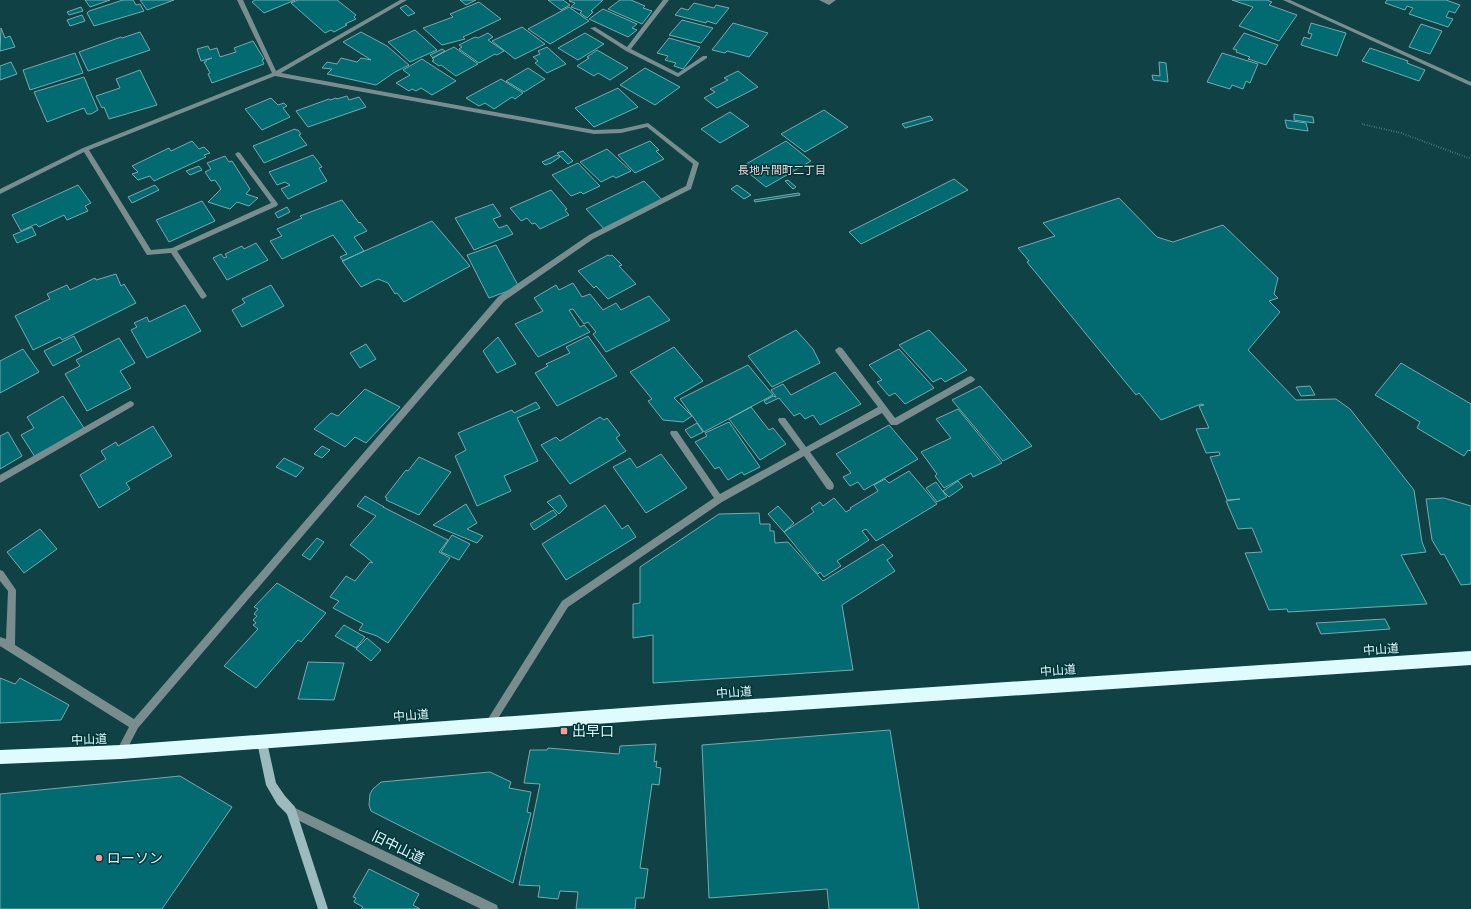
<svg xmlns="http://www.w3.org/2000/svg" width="1471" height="909" font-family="Mulish,'Noto Sans JP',sans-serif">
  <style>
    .building { fill: #016b71; stroke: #79a9ad }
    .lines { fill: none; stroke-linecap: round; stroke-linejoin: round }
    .path { stroke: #799ea1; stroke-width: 2; stroke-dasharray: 0.5 2; stroke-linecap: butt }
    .street { fill: #798d8e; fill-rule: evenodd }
    .secondary { fill: #9bbbbe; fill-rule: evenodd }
    .highway { fill: #defcfe; fill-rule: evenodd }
    .poi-dot { fill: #f59b98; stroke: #01373a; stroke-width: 1.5 }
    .labels { text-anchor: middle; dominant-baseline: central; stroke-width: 3; stroke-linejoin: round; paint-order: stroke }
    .far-neighbourhood-label { font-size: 11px; fill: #f9d5d3; stroke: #01373a }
    .street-label { font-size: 12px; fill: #e1fafb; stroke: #01373a }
    .near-poi-label { font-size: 14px; fill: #e1fafb; stroke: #01373a; text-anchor: start }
    .near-street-label { font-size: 14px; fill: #e1fafb; stroke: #01373a }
  </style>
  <rect width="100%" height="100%" fill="#0f4145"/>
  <!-- building -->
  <path class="building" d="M 85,0 L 110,0 L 90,7 Z
    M 123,0 L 133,0 L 136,5 L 140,4 L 144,11 L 94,26 L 87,13 L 89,11 Z
    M 140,0 L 174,0 L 147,10 Z
    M 255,0 L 295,0 L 264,13 L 252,2 Z
    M 298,0 L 337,0 L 356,15 L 354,17 L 356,19 L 345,24 L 347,25 L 334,32 L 331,30 L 325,33 L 291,3 Z
    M 460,0 L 476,0 L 466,5 Z
    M 548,0 L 563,0 L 570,5 L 561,10 Z
    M 570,0 L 603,0 L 591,11 L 593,12 L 587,18 L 580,13 L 582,11 L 571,7 L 575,3 L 569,1 Z
    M 620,0 L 631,0 L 645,6 L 643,8 L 652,11 L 642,24 L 608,9 Z
    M 1232,0 L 1267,0 L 1272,2 L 1269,5 L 1297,15 L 1279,41 L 1239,26 L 1253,7 Z
    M 1387,0 L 1446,0 L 1460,5 L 1455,13 L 1449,11 L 1446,17 L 1453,19 L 1448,27 L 1409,14 L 1413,8 L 1407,6 L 1405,10 L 1385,3 Z
    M 479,2 L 501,19 L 463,37 L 465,39 L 442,45 L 423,28 L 453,17 L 450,14 Z
    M 694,3 L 714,8 L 716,5 L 729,8 L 716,24 L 707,21 L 706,23 L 675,15 L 681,8 L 688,10 Z
    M 406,5 L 415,13 L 408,16 L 400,8 Z
    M 81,7 L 83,11 L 69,15 L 67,12 Z
    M 569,7 L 589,21 L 550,44 L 528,29 Z
    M 603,9 L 637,24 L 632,28 L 637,30 L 628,37 L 589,19 Z
    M 82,15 L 85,21 L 70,26 L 67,20 Z
    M 682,20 L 713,28 L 701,43 L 669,35 Z
    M 733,23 L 768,33 L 749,57 L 727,51 L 725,53 L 712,50 Z
    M 1311,23 L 1346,33 L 1337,56 L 1301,45 L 1304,37 L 1310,39 L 1312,34 L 1308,33 Z
    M 1421,24 L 1442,31 L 1430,54 L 1409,47 Z
    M 522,27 L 545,44 L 515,59 L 492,41 Z
    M 1,28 L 5,38 L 10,36 L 15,47 L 0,51 Z
    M 415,30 L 437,50 L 410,62 L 388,42 Z
    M 140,32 L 150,50 L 88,71 L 79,52 L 121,37 L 122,38 Z
    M 361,32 L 387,46 L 409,65 L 395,72 L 376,85 L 327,74 L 332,69 L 322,68 L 327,62 L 337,64 L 341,58 L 357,62 L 361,58 L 371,60 L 343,42 Z
    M 488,33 L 493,37 L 488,40 L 504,51 L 497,55 L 495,54 L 479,63 L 459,49 L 462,47 L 459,45 L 475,37 L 478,38 Z
    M 585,33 L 604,44 L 578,60 L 558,48 Z
    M 1244,33 L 1278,45 L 1266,65 L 1248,59 L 1250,57 L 1236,52 L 1237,50 L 1233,49 Z
    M 669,38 L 700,47 L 683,69 L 674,66 L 676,63 L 665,60 L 668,56 L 657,53 Z
    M 253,41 L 264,59 L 262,60 L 264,64 L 212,83 L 208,74 L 210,73 L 204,62 L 206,62 L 206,60 L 212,58 L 201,61 L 197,49 L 208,46 L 210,50 L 217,48 L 220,57 L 236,52 L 234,48 Z
    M 454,47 L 478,64 L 456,76 L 441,65 L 439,66 L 432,61 L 434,60 L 432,58 Z
    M 547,47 L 566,64 L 547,73 L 535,63 L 538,61 L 533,57 L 540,54 L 538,51 Z
    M 1370,48 L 1408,61 L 1407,63 L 1425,70 L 1419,81 L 1362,61 Z
    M 442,49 L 445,51 L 433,58 L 430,55 Z
    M 597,50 L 628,68 L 610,80 L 598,73 L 594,76 L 577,66 L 589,58 L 587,57 Z
    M 75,53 L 83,73 L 30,90 L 23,70 Z
    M 1222,53 L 1258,64 L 1250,83 L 1246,81 L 1243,89 L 1232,85 L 1230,89 L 1207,82 Z
    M 422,59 L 456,81 L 432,95 L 421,88 L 416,91 L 412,89 L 409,91 L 396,83 L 410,75 L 403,70 Z
    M 11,62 L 17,74 L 0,80 L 0,66 Z
    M 1159,62 L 1166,63 L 1168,82 L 1153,80 L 1152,75 L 1160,76 Z
    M 528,68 L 545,79 L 524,92 L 506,81 Z
    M 645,68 L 680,87 L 655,105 L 620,85 Z
    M 140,70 L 157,105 L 109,119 L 104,107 L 102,108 L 96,96 L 120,88 L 116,79 Z
    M 738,71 L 758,87 L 717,108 L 704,98 L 715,92 L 710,89 L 728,80 L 724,78 Z
    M 84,77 L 98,110 L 91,114 L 87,114 L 84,108 L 47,122 L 34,92 Z
    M 501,79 L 523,93 L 515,99 L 512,97 L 494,109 L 485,103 L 479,106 L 466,98 Z
    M 618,88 L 638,107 L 594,127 L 575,108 Z
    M 347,96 L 349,100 L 359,97 L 366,107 L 308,127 L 296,111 L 329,99 L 330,100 L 336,98 L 337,99 Z
    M 271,98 L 278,105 L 284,103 L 287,106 L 283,108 L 290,117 L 262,130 L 245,109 Z
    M 824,110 L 848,127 L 805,152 L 781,134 Z
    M 730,112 L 749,126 L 720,143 L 701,129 Z
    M 1294,114 L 1313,117 L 1314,123 L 1294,120 Z
    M 930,116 L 933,120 L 905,128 L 902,124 Z
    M 1285,120 L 1306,123 L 1308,131 L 1287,128 Z
    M 295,129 L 296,130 L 298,130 L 301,134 L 299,135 L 307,145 L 264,163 L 253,146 Z
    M 192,141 L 199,149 L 204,147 L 210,153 L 204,155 L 206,157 L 154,181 L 150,176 L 138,180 L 132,174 L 138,172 L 132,166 L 169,148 L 171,151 Z
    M 650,141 L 659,150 L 656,151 L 664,159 L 635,173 L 618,155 Z
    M 786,141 L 811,161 L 766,187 L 741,167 Z
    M 607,149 L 631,171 L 616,178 L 613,176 L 601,182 L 580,162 Z
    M 563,151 L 573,161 L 568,164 L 557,153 Z
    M 313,155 L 322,167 L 319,168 L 327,181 L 288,199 L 281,189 L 290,185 L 285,182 L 277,185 L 269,172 Z
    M 557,155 L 560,157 L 551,163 L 545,165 L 542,162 Z
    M 225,156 L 229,162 L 232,161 L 250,189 L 246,194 L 258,198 L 249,206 L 237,202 L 230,209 L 208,202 L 221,189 L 215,180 L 211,181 L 205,172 L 211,169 L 207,163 Z
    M 578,163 L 600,186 L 583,194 L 581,192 L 571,196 L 552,175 Z
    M 199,166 L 202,170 L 190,175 L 186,171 Z
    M 954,179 L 968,190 L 861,244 L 849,232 Z
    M 788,180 L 796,187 L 793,189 L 785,181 Z
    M 644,181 L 663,201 L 605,230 L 586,209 Z
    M 78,185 L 91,203 L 85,206 L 88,211 L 67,220 L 64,215 L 39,227 L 36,224 L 21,231 L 12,215 Z
    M 155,185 L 159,190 L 132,203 L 128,197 Z
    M 737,185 L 751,195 L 744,199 L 731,189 Z
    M 551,190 L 567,209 L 565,210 L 569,215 L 540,229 L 535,223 L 532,224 L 527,218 L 521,221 L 510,208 Z
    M 799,193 L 800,195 L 755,202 L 754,200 Z
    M 1119,198 L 1157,237 L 1173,242 L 1223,225 L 1278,278 L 1274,294 L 1278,298 L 1269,301 L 1280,312 L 1248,350 L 1296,400 L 1336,399 L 1350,409 L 1414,490 L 1422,542 L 1426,552 L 1401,555 L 1427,604 L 1288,612 L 1287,609 L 1269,610 L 1245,553 L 1262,552 L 1252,528 L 1238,529 L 1226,501 L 1240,499 L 1227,500 L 1210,457 L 1220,455 L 1219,452 L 1206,453 L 1196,429 L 1209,428 L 1199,406 L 1204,405 L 1201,404 L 1161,420 L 1139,393 L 1136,395 L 1027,262 L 1029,261 L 1018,248 L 1055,236 L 1043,223 Z
    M 342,200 L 359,223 L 360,222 L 367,231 L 354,237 L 364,251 L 343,261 L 340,257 L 347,254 L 333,235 L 282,259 L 270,241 L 282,236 L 277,229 L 302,218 L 300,216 Z
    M 202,201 L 215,221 L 169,242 L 156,220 Z
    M 493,204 L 501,216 L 493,219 L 499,228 L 507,225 L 513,234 L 474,250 L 455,218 Z
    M 287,207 L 290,212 L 278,218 L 275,213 Z
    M 432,221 L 470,266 L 404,302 L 397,293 L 395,294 L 388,283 L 378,279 L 361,287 L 342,261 Z
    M 32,227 L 36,235 L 17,243 L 13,235 Z
    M 256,243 L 268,260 L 227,280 L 213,258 L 221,254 L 224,258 L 227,257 L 225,254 L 242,246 L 244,249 Z
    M 496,245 L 519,287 L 489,298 L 467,255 Z
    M 608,255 L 610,256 L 612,255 L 622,265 L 619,266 L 636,284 L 608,299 L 596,286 L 594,288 L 578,271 Z
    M 116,274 L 121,286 L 124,284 L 136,303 L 62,340 L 60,337 L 33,350 L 15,316 L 50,299 L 47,294 L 67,285 L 70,290 L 95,278 L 96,280 Z
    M 573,283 L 582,297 L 590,294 L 603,310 L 616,303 L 621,310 L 649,296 L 670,320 L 606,352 L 593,334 L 596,332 L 588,322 L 584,324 L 573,309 L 569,310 L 580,327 L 584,325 L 590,332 L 538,357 L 515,324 L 543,311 L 534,298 L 556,285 L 559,290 Z
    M 271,285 L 284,306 L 242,327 L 232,310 L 245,303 L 242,299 Z
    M 185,305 L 201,331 L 147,358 L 131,330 L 137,327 L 134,323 L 147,317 L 149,322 Z
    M 796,330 L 813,349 L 820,363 L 772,387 L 748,356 Z
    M 929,330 L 967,370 L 945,382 L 941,378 L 933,382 L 899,345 Z
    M 74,336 L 82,351 L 53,366 L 44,351 Z
    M 588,336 L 617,376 L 557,406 L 535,373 L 548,366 L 546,364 L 570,353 L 566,347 Z
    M 498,337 L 516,364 L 497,373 L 483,351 Z
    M 119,338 L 135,363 L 120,371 L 131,388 L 87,411 L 65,374 L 80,366 L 76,360 Z
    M 366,344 L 376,359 L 360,368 L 350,353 Z
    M 674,347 L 703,381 L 674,398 L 692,416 L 683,422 L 663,420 L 648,401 L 652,399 L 630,372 Z
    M 23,349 L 39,372 L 0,393 L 0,361 Z
    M 899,349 L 934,388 L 905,404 L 895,393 L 889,396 L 877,382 L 882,380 L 869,365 Z
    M 1401,363 L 1471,404 L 1471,451 L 1468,450 L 1464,456 L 1417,428 L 1420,422 L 1375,395 Z
    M 748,365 L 773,395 L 704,432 L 680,399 Z
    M 835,372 L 861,404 L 820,425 L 813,415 L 805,419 L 800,413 L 794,416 L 779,398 L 766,404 L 764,401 L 773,396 L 776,397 L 771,390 L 783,384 L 791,395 Z
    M 980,386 L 1032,446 L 1003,461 L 952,400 Z
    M 1310,386 L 1315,395 L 1301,396 L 1296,387 Z
    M 365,389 L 400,407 L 366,443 L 355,437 L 345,447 L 314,429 L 331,413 L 338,416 Z
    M 63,396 L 84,428 L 35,457 L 21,435 L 34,428 L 27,417 Z
    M 536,402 L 540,408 L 517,418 L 538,461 L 504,476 L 511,491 L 477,506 L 455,456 L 466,450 L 458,433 L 512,410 L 514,413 Z
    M 751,407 L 769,430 L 773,428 L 786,444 L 760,460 L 729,419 Z
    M 958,409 L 1002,463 L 973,477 L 971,473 L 944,488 L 935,476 L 937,474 L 921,452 L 951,438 L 936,419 Z
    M 600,417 L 604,420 L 607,418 L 620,435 L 616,438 L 626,451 L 570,484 L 541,445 L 556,437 L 560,441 Z
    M 729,422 L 760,467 L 744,475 L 742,472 L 728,480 L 719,467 L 715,469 L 695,442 L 707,436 L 705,433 Z
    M 697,423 L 703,432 L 691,438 L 685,430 Z
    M 889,425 L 918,459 L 864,490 L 858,482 L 850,486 L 843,477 L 851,473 L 836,454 Z
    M 153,426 L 172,456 L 126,483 L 130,489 L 99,508 L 80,475 L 106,459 L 101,451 L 116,442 L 118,446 Z
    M 8,432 L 22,456 L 0,469 L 0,436 Z
    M 322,446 L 330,450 L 322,458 L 314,454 Z
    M 661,454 L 687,488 L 646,513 L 613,467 L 630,458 L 637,468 Z
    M 419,457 L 451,472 L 419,515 L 386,500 L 387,498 L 385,497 L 406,470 L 408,471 Z
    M 284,458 L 304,468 L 296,477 L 276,467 Z
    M 909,471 L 937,504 L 876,541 L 866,529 L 862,531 L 869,540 L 837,561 L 841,566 L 824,577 L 820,572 L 818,574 L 784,532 L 814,512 L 811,508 L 820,502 L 823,506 L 834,498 L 846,512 L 851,509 L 850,508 L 878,491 L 874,485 L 885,479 L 889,483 Z
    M 958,481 L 963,487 L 949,497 L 943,491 Z
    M 936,482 L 947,497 L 937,502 L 926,488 Z
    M 560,495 L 567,506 L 559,514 L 547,502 Z
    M 365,496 L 384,507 L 383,507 L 448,540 L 439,552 L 450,558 L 388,643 L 377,636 L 359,630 L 363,624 L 333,608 L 339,601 L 330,597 L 346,576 L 355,581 L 370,562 L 373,563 L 365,556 L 350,545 L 376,516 L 357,506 Z
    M 1444,498 L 1471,506 L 1471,584 L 1461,585 L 1444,554 L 1441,555 L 1432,540 L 1426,499 Z
    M 466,504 L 477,523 L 467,529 L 483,536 L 477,543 L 433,525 Z
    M 605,505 L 622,529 L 628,525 L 636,537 L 566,580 L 542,544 Z
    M 778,506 L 794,523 L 784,532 L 768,514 Z
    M 553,510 L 557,515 L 534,530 L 530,524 Z
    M 759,513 L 760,524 L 770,524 L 770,531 L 774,531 L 775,543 L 788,542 L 823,581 L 883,544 L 893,556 L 887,560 L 895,571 L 842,605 L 853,670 L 653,683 L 653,635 L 633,638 L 633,604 L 640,603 L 640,567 L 719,514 Z
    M 40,529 L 57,549 L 24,573 L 7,552 Z
    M 452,535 L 470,544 L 459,560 L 441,552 Z
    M 317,538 L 324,542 L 310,560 L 302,555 Z
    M 277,583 L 326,613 L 301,642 L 298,640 L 256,688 L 224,666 L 258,629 L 253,625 L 256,623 L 253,620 L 257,616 L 254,614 L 258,609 L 254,607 Z
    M 1385,619 L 1390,629 L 1321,634 L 1316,623 Z
    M 344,625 L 365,637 L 356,648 L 335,636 Z
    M 367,638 L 381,650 L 371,661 L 356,649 Z
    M 308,662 L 344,663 L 334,700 L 298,699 Z
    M 0,678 L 15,684 L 20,678 L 69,705 L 61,720 L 0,723 Z
    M 890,730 L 919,909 L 829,909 L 827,889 L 709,898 L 702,745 Z
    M 656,744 L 654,762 L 657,761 L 656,767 L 661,768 L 659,785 L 652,784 L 640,868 L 648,869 L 644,898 L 636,898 L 635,909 L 576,909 L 578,892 L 560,891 L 558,899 L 538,897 L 540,886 L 519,885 L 540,784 L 524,783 L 530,750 L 547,750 L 548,748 L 619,754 L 620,746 Z
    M 490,772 L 511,782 L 509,788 L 531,792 L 527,812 L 531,813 L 513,883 L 371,811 L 369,805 L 370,794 L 373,789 L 381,782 Z
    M 180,776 L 232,807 L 162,909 L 0,909 L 0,794 Z
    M 369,869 L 419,894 L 413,905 L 420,909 L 361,909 L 363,907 L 354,902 L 356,898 L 353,897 Z"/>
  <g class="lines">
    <!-- path -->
    <path class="path" d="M 1362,124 L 1401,133 L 1471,159"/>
    <!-- street -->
    <path class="street" d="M 237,0 L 243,0 L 276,71 L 400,0 L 407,0 L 281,73 L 594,130 L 621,129 L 648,123 L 699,163 L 691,189 L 593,239 L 504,301 L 138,728 L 124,755 L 121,757 L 118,755 L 116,752 L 129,727 L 0,646 L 0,637 L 6,639 L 8,591 L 0,581 L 0,570 L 3,571 L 16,590 L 15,645 L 134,719 L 498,297 L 589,235 L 686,186 L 693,164 L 647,127 L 621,133 L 594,134 L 275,76 L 89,150 L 151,250 L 172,248 L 271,203 L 235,154 L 238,152 L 240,153 L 278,204 L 277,206 L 177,251 L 207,296 L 203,299 L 201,298 L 171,253 L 147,255 L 84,152 L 0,194 L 0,189 L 83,148 L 272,73 Z
      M 663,0 L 669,0 L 631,49 L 678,73 L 703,56 L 707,56 L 707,58 L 678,77 L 626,51 L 590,28 L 595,27 L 627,47 Z
      M 819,0 L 836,0 L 829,5 Z
      M 1283,0 L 1290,0 L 1471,82 L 1471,86 Z
      M 839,347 L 842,348 L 895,418 L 968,377 L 971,376 L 975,379 L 974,381 L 897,425 L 891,425 L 882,413 L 810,452 L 833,483 L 834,486 L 833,489 L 830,490 L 827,489 L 804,456 L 722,502 L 568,607 L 492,728 L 489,730 L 486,728 L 484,725 L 486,722 L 562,601 L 714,498 L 671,435 L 670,433 L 671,431 L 677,431 L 720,494 L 800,450 L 779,422 L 778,420 L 779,418 L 785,418 L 806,447 L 878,407 L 836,352 L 835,350 Z
      M 130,401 L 133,402 L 134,404 L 133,406 L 0,483 L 0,475 Z
      M 291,806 L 497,905 L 498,909 L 481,909 L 287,815 L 286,811 L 287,807 Z"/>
    <!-- secondary -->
    <path class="secondary" d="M 262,737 L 265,739 L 267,742 L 276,783 L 285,796 L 295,807 L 328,909 L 318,909 L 287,814 L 277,804 L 266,785 L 257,742 L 259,739 Z"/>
    <!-- highway -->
    <path class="highway" d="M 1471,651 L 1471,665 L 664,719 L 121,759 L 0,764 L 0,750 L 121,745 L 664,705 Z"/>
  </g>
  <!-- markers -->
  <g class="poi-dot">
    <rect x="560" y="727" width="8" height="8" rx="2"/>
    <circle cx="99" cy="858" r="4"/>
  </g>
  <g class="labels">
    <!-- far-neighbourhood labels -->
    <g class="far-neighbourhood-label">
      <text x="782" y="170">長地片間町二丁目</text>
    </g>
    <!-- street labels -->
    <g class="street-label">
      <text transform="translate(1381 649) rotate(-4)">中山道</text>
      <text transform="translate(1058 670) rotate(-4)">中山道</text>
      <text transform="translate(734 692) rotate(-4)">中山道</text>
      <text transform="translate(411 715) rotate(-4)">中山道</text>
      <text transform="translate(89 739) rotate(-2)">中山道</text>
    </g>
    <!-- near-poi labels -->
    <g class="near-poi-label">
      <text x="572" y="731">出早口</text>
      <text x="107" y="858">ローソン</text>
    </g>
    <!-- near-street labels -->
    <g class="near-street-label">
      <text transform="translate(398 847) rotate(26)">旧中山道</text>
    </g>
  </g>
</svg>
